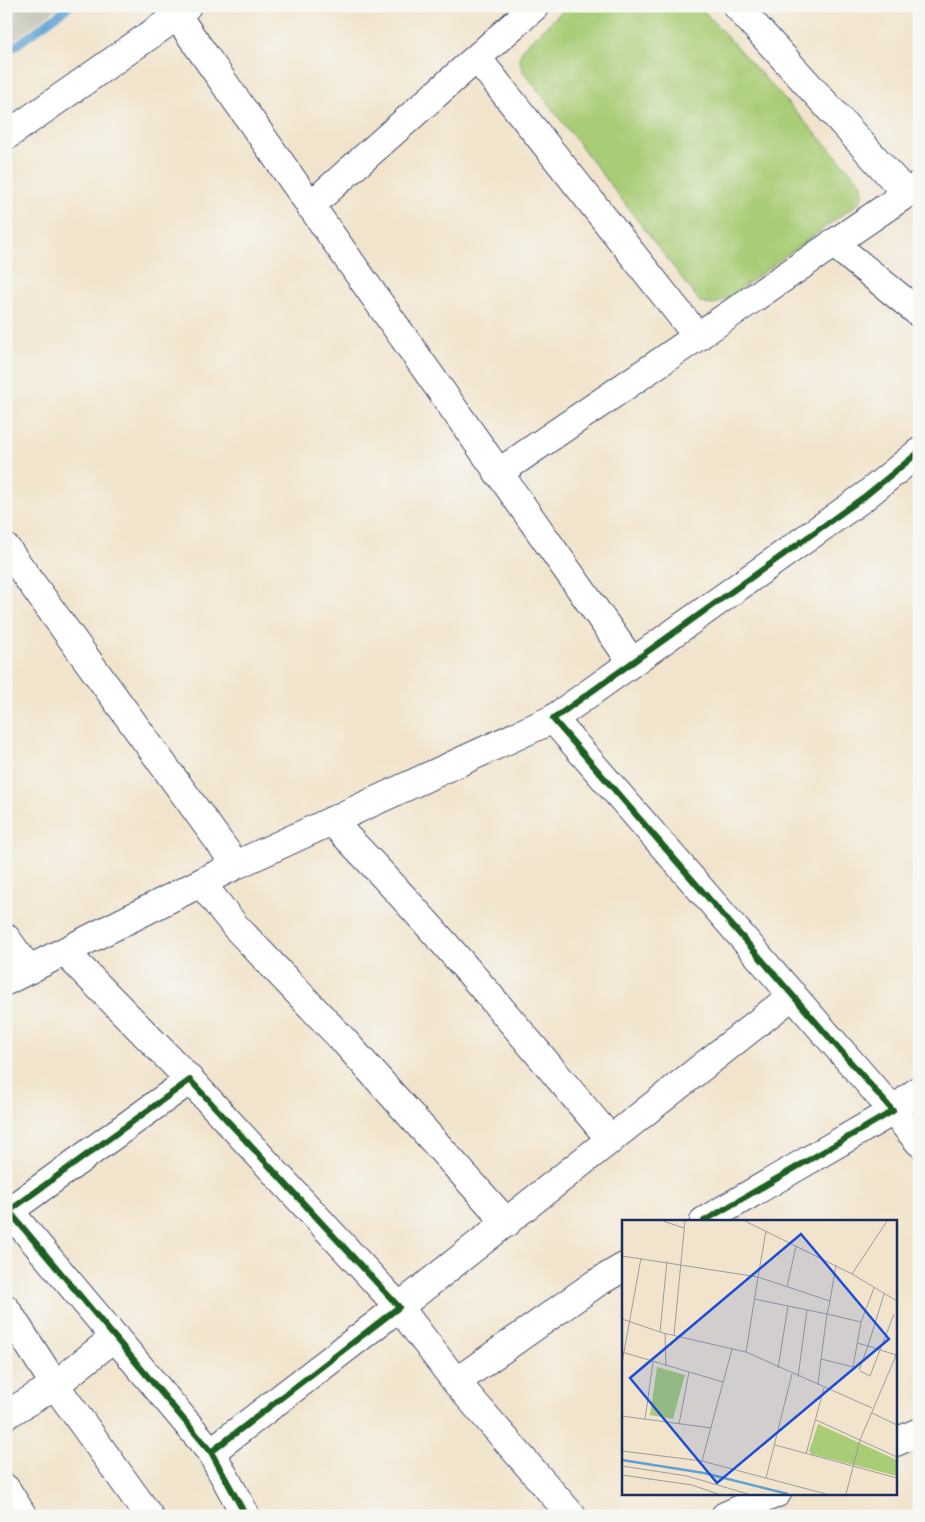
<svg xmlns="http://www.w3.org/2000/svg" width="925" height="1522" font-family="Alegreya,serif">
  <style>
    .industrial { fill: #c6c5b8 }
    .green { fill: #a9cc76; stroke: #627e6a }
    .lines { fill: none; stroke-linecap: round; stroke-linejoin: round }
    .stream { stroke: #5ea1d2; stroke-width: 8 }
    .minor-casing { stroke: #3b4a6e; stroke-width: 30 }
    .tertiary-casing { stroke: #3b4a6e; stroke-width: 30 }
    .minor { stroke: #fff; stroke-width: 28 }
    .tertiary { stroke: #fff; stroke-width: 28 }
    .cycleway-casing { stroke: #f6f6f2; stroke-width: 9 }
    .cycleway { stroke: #1b5e20; stroke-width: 6 }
    .inset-river { fill: none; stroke: #5ea1d2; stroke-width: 2.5 }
    .inset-road { fill: none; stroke: #9c9ca0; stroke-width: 1 }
    .view { fill: #1d4ed8; fill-opacity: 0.15; stroke: #1d4ed8; stroke-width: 2.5 }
    .inset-edge { fill: none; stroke: #1b2f5e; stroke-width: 2.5 }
  </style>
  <rect width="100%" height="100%" fill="#f6f6f2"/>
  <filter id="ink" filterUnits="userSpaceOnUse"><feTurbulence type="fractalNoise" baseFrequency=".02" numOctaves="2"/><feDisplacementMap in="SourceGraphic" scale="10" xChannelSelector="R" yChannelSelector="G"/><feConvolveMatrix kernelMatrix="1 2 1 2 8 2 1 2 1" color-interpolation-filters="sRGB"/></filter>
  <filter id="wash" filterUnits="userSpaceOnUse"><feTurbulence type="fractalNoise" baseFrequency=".0096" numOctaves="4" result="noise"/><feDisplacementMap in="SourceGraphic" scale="20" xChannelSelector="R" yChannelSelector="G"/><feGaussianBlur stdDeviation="1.12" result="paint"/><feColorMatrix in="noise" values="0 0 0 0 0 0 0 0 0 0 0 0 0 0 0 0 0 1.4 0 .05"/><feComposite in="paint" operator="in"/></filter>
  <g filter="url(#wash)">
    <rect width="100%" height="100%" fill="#f2e4cc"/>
    <!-- industrial -->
    <path class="industrial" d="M 6,6 L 60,6 L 6,47 Z"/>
    <!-- green -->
    <path class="green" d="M 568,6 L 699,6 L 862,184 L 863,192 L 860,202 L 729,297 L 714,305 L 701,303 L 523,71 L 519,58 L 523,48 Z"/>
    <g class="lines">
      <!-- stream -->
      <path class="stream" d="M 6,53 L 70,6"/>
    </g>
  </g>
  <g filter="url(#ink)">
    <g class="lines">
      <defs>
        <path id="minor" d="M 737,6 L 906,193
          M 177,16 L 632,662
          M 477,58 L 698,337
          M 6,136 L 177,16 L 187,6
          M 310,206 L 535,6
          M 833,243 L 919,313
          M 498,473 L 919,185
          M 6,548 L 236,865
          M 331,821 C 431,922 520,1032 611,1140
          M 201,883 L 236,927 L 345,1042 L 507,1223
          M 6,938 L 29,970
          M 65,952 L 190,1080
          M 6,981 L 236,865 L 553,719
          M 919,1090 L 893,1111 L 919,1142
          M 704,1221 L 893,1111 L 553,719 L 864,497 L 919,452
          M 6,1309 L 55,1385 L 115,1337
          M 456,1382 L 399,1307 L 793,995
          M 6,1415 L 55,1385 L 149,1516
          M 211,1452 L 9,1211 L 190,1080 L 399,1307 L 211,1452 L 246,1516
          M 6,1489 L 23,1516
          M 572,1516 L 456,1382 L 595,1284 L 624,1267"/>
        <path id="tertiary" d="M 896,1442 L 919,1432
          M 725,1516 L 777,1493"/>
      </defs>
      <!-- minor casing -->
      <use href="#minor" class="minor-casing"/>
      <!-- tertiary casing -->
      <use href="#tertiary" class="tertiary-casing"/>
      <!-- minor -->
      <use href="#minor" class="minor"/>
      <!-- tertiary -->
      <use href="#tertiary" class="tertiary"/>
      <defs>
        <path id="cycleway" d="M 704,1221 L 893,1111 L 553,719 L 864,497 L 919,452
          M 211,1452 L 9,1211 L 190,1080 L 399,1307 L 211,1452 L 246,1516"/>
      </defs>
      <!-- cycleway casing -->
      <use href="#cycleway" class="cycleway-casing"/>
      <!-- cycleway -->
      <use href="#cycleway" class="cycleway"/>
    </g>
  </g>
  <!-- overview -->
  <g transform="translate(622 1220)">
    <rect width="275" height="275" fill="#f2e4cc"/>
    <path d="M 35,147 L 63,155 L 51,199 L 28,195 ZM 196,204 L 275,240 L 275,256 L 189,234 L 187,231 Z" fill="#a9cc76"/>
    <path class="inset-river" d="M 0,240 L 82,253 L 166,274"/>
    <path class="inset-road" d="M 41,1 L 62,8M 123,1 L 230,54 L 275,81M 0,36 L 136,57 L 144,11M 230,54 L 265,1M 165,67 L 174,26M 262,74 L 246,126 L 274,135M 132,79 L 205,94 L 208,81M 0,99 L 41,113 L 124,132 L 136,57 L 208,81 L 214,45M 239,102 L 231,147 L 199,139 L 205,94 L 239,102 L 252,68M 38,112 L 45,41M 43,113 L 44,146M 52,115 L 63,1M 235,123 L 246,126 L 237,150M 0,132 L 101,162M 124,132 L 250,188M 0,143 L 19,38M 156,148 L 166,86M 238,151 L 248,156 L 272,94M 176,157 L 185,90M 196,165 L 199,139M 250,193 L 275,205M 0,196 L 89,208M 23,199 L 31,142M 194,200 L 275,237M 57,204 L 67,152M 153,225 L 275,258M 0,231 L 80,241 L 204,274M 184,234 L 202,168M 80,241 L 110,129M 0,246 L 65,256 L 126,274M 0,255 L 70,265 L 96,274M 144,258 L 170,154M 224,274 L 238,220 L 275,133"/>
    <path class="view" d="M 179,14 L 267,119 L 95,263 L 8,158 Z"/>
    <rect width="275" height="275" class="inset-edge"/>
  </g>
  <!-- margin -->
  <rect width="925" height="1522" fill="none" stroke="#f6f6f2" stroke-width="25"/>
</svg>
